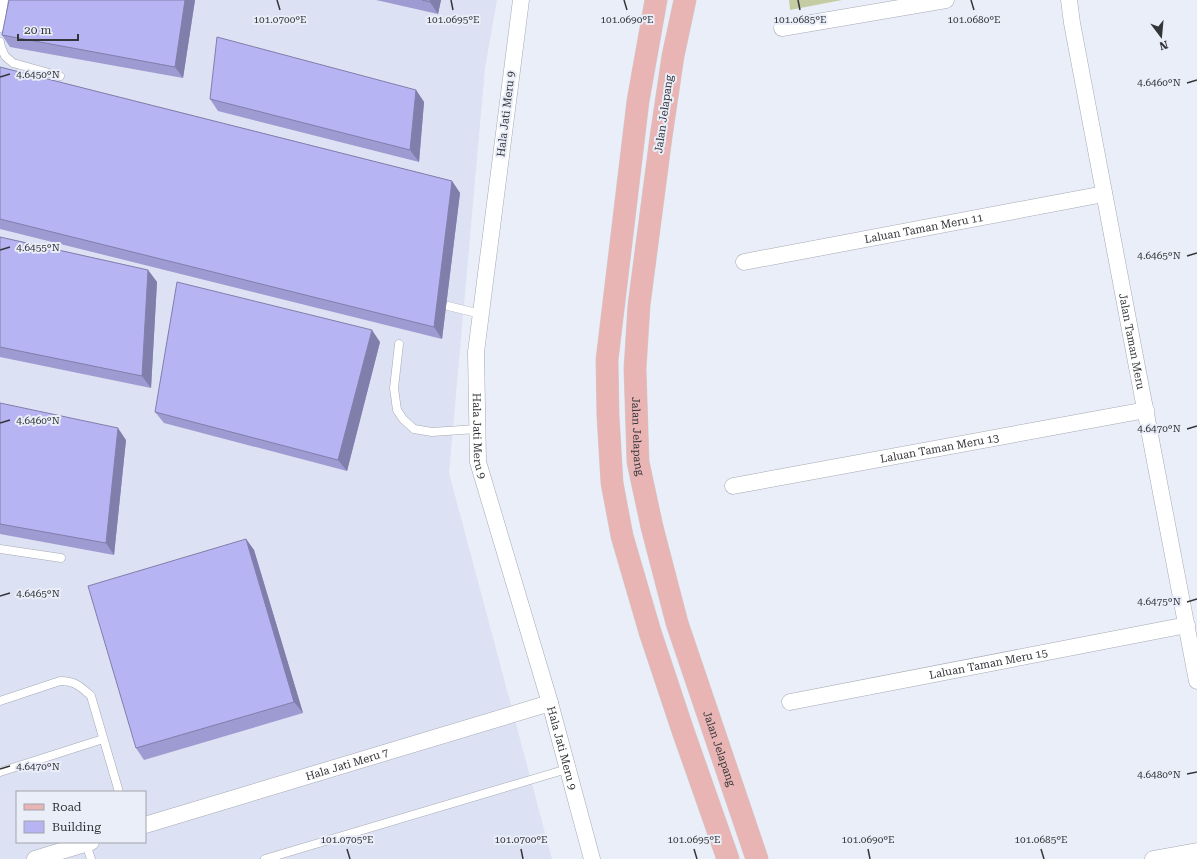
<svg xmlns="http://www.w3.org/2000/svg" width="1197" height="859" font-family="'Roboto Serif',serif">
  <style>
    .built { fill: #dce1f3; fill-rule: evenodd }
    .green { fill: #c5cca3 }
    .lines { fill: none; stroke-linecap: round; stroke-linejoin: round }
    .service-casing { stroke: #a5a9b3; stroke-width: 9 }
    .minor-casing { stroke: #a5a9b3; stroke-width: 17 }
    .primary-casing { stroke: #cecfcf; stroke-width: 23 }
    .service { stroke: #fff; stroke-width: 8 }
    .minor { stroke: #fff; stroke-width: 16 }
    .primary { stroke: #e9b4b4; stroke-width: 22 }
    .wall { fill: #9d9bd1 }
    .shaded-wall { fill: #807eaa }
    .building { fill: #b7b4f3; stroke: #807eaa }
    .ticks { fill: none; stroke: #343539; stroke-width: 1.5 }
    .labels { text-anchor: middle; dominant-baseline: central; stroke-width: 4; stroke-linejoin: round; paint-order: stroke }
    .street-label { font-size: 11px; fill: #343539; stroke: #eaeef9 }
    .ticks-label { font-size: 10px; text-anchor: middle; fill: #343539; stroke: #eaeef9; stroke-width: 4; stroke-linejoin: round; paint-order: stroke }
  </style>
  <rect width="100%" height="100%" fill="#eaeef9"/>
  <!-- built -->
  <path class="built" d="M 0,0 L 497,0 L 485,68 L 449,473 L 552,859 L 0,859 ZM 17,792 L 145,792 L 145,842 L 17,842 Z"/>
  <!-- green -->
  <path class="green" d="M 789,0 L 842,0 L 790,10 Z"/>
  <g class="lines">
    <defs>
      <path id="service" d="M 0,28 L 4,0
        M 0,42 L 1,47 L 5,56 L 13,63 L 60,76
        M 448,306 L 481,314
        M 399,344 L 394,388 L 397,410 L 403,419 L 414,429 L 432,432 L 477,429
        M 0,549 L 61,558
        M 0,701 L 60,681 C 75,681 80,686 91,696 L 119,792
        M 0,772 L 103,739
        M 86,844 L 91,859
        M 265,859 L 567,769"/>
      <g id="minor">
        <path id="s1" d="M 521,0 L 476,352 L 478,462 L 550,703 L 592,859"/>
        <path id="s2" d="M 1069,0 L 1072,23 C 1112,242 1156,462 1197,681"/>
        <path d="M 782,28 L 946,0"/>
        <path id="s3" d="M 744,262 L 1104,194"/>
        <path id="s4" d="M 733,486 L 1146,410"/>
        <path id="s5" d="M 790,702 L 1187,625"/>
        <path id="s6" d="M 145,825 L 550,703"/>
        <path d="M 35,859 L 91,842"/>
        <path d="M 1153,859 L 1197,851"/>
      </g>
      <g id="primary">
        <path d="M 656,0 L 638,101 L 607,360 L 608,416 L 612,483 L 622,536 L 650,632 L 683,731 L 728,859"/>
        <path id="s7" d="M 685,0 L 673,56 L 661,137 L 639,305 L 635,369 L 638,462 L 652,527 L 677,623 L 757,859"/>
      </g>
    </defs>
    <!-- service casing -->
    <use href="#service" class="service-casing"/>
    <!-- minor casing -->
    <use href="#minor" class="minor-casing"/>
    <!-- primary casing -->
    <use href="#primary" class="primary-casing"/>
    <!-- service -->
    <use href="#service" class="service"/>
    <!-- minor -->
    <use href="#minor" class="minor"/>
    <!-- primary -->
    <use href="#primary" class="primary"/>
  </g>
  <!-- wall -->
  <path class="wall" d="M 9,0 L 195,0 L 183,78 L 10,47 L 2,35 Z
    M 376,0 L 441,0 L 438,14 Z
    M 0,67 L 452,181 L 460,193 L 442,339 L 0,229 Z
    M 416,90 L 424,102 L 419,162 L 218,111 L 210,99 Z
    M 0,237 L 148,270 L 157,282 L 151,388 L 0,357 Z
    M 380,342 L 347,471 L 164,423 L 155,412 Z
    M 0,403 L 126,440 L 114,555 L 0,534 Z
    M 246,539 L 254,550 L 303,713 L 144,760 L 136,748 Z"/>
  <!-- shaded-wall -->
  <path class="shaded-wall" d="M 185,0 L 195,0 L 183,78 L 175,67 Z
    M 430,0 L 441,0 L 438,14 L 430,2 Z
    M 416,90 L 424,102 L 419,162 L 410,150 Z
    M 452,181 L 460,193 L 442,339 L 434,327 Z
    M 148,270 L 157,282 L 151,388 L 142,376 Z
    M 372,330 L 380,342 L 347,471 L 338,460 Z
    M 118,428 L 126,440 L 114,555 L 106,543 Z
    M 246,539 L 254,550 L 303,713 L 294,702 Z"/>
  <!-- building -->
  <path class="building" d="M 9,0 L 185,0 L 175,67 L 2,35 Z
    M 422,0 L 430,0 L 430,2 Z
    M 217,37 L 416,90 L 410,150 L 210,99 Z
    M 0,67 L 452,181 L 434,327 L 0,219 Z
    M 0,237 L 148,270 L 142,376 L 0,347 Z
    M 177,282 L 372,330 L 338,460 L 155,412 Z
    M 0,403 L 118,428 L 106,543 L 0,524 Z
    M 246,539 L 294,702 L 136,748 L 88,586 Z"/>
  <!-- ticks -->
  <path class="ticks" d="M 277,0 L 280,10M 451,0 L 453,10M 624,0 L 627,10M 798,0 L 800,10M 971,0 L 974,10M 0,77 L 10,74M 1187,83 L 1197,80M 0,250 L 10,247M 1187,256 L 1197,253M 0,423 L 10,420M 1187,429 L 1197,426M 0,596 L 10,593M 1187,602 L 1197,599M 0,769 L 10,766M 1187,774 L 1197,772M 347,849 L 350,859M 521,849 L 523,859M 694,849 L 697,859M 868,849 L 870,859M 1041,849 L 1044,859"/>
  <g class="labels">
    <!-- street labels -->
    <g class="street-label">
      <text transform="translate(506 114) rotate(-83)">Hala Jati Meru 9</text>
      <text transform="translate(664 114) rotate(-82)">Jalan Jelapang</text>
      <text stroke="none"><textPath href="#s3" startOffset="183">Laluan Taman Meru 11</textPath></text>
      <text stroke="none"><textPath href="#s2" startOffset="347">Jalan Taman Meru</textPath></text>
      <text stroke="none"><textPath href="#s1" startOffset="439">Hala Jati Meru 9</textPath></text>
      <text stroke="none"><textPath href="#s7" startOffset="440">Jalan Jelapang</textPath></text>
      <text stroke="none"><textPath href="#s4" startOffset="210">Laluan Taman Meru 13</textPath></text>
      <text stroke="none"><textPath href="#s5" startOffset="202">Laluan Taman Meru 15</textPath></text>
      <text stroke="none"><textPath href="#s1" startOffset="763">Hala Jati Meru 9</textPath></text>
      <text stroke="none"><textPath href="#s7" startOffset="764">Jalan Jelapang</textPath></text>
      <text stroke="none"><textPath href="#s6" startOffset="211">Hala Jati Meru 7</textPath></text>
    </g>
  </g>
  <g class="ticks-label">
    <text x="280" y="23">101.0700°E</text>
    <text x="453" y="23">101.0695°E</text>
    <text x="627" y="23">101.0690°E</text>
    <text x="800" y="23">101.0685°E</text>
    <text x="974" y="23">101.0680°E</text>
    <text x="38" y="78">4.6450°N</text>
    <text x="1159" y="86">4.6460°N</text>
    <text x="38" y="251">4.6455°N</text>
    <text x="1159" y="259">4.6465°N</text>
    <text x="38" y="424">4.6460°N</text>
    <text x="1159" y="432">4.6470°N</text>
    <text x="38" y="597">4.6465°N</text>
    <text x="1159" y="605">4.6475°N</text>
    <text x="38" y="770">4.6470°N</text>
    <text x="1159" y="778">4.6480°N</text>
    <text x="347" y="843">101.0705°E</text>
    <text x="521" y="843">101.0700°E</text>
    <text x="694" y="843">101.0695°E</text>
    <text x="868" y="843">101.0690°E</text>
    <text x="1041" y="843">101.0685°E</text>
  </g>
  <!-- legend -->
  <rect x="16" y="791" width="130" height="52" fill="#eaeef9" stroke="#a1a4ac"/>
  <rect x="24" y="804" width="20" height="6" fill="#e9b4b4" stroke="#a1a4ac"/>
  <text x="52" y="811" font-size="12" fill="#343539">Road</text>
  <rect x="24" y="821" width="20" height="12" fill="#b7b4f3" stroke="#a1a4ac"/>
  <text x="52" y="831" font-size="12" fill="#343539">Building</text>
  <!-- north arrow -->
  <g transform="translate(1161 36) rotate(164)" stroke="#eaeef9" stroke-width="3" paint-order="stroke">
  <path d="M0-3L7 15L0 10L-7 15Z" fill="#343539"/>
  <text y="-6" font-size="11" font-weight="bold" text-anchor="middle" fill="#343539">N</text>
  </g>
  <!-- scale -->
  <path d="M18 34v6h60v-6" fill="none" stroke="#343539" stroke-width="2"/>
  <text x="24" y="34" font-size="12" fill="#343539" stroke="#eaeef9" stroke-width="3" paint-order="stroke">20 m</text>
</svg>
